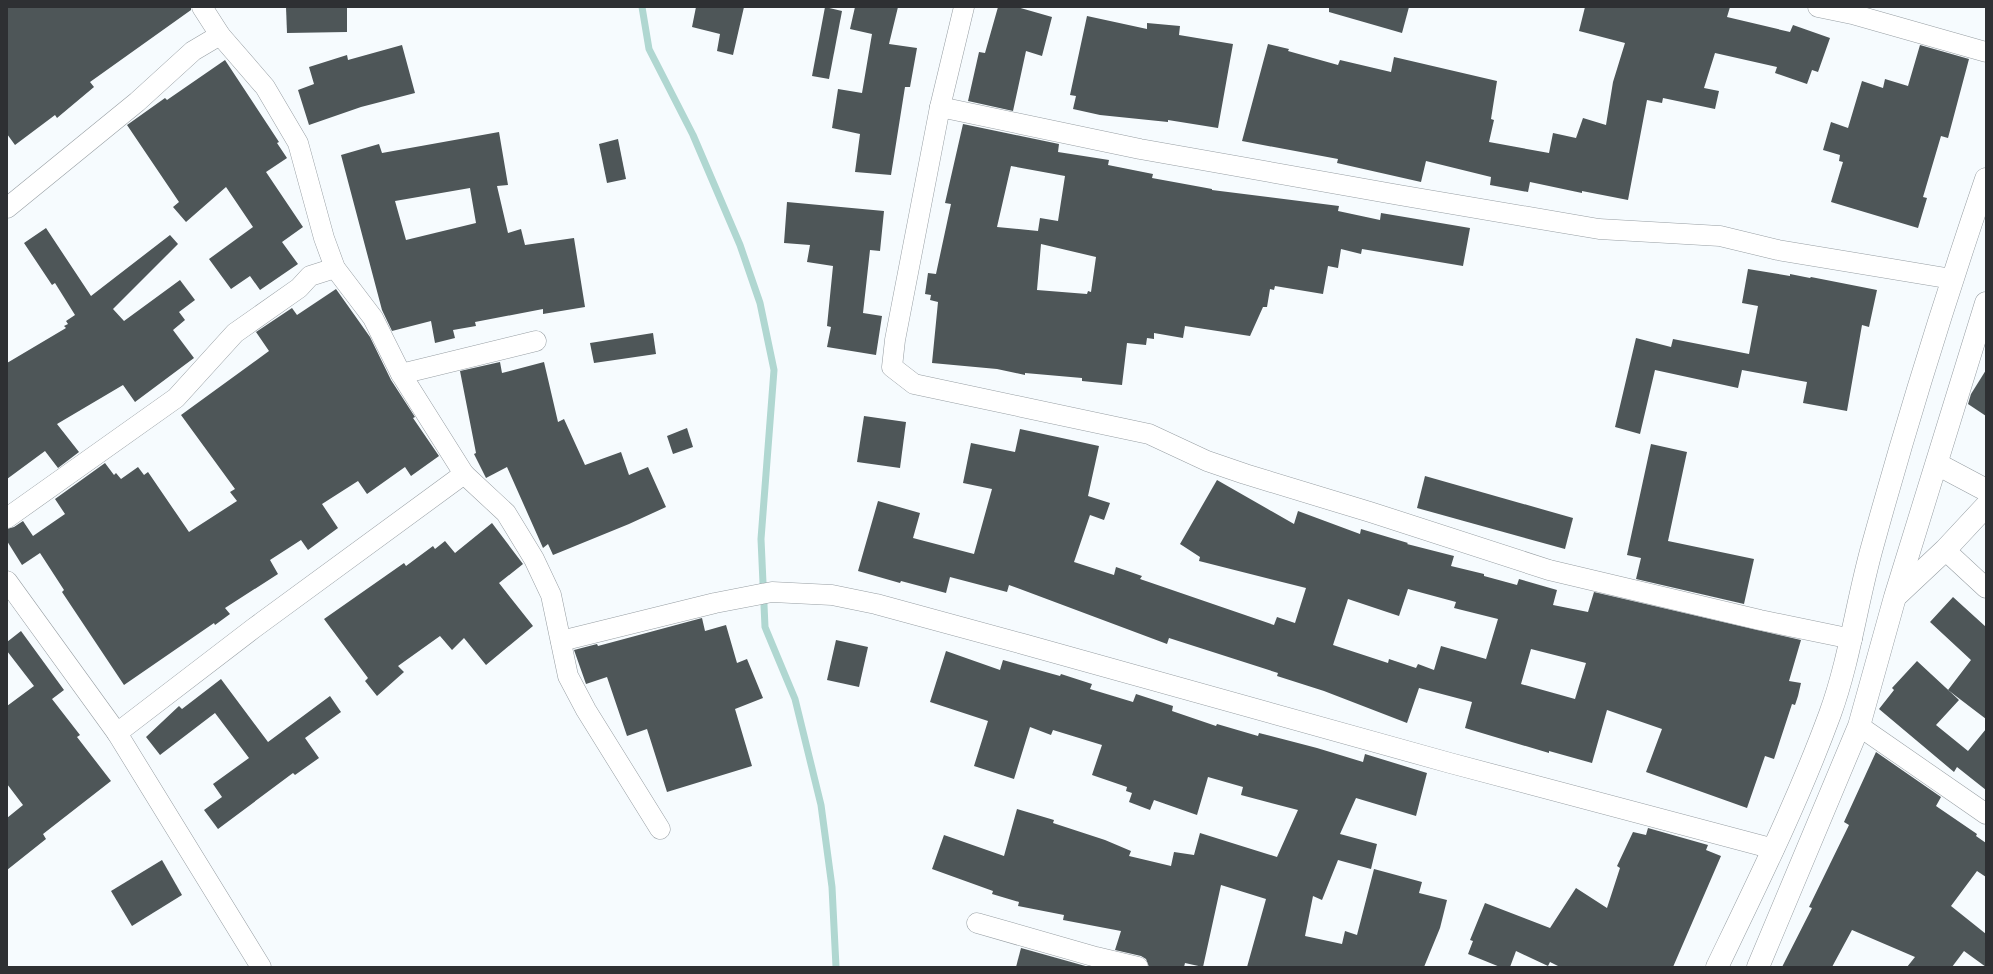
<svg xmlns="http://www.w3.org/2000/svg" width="1993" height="974" viewBox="0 0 1993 974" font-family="Poppins,sans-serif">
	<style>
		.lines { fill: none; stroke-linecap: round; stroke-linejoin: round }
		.stream { stroke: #b0d7d1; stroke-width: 7 }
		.building { fill: #4e5658; fill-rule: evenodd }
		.street-casing { stroke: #979ea3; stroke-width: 21 }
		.secondary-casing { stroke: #979ea3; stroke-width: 23 }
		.street { stroke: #fff; stroke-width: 20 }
		.secondary { stroke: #fff; stroke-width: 22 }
	</style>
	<rect width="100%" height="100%" fill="#f6fbfe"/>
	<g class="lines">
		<path class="stream" d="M642 7 649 49 693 135 740 245 760 303 774 370 761 539 765 627 795 699 821 805 832 887 836 967"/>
	</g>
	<g class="building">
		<path d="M7 7H191V10L90 82 94 87 57 118 55 115 15 145 7 134Z"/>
		<path d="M286 7H347V32L287 33Z"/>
		<path d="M696 7H744L733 55 717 51 720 34 692 27Z"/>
		<path d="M825 7 842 11 829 79 812 76Z"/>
		<path d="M855 7H898L889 44 917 48 910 87H905L891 175 855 172 860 134 832 128 838 89 862 93 872 34 850 29Z"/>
		<path d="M998 7H1017L1052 17 1042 56 1026 51 1013 111 968 101 979 52 985 53Z"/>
		<path d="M1329 7H1409L1402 33 1329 12Z"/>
		<path d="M1585 7H1730L1727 17 1790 32 1793 25 1830 38 1818 72 1812 70 1807 84 1775 73 1777 67 1715 53 1704 88 1719 91 1715 109 1663 98 1662 103 1647 100 1628 200 1582 191V193L1530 182 1528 192 1490 185 1491 177 1426 161 1421 182 1337 163 1338 159 1242 141 1268 44 1289 49 1288 51 1338 65 1340 60 1391 72 1394 57 1497 81 1491 119 1494 120 1489 142 1549 153 1553 133 1576 138 1583 118 1606 125 1613 82 1625 43 1579 31Z"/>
		<path d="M1087 16 1147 29V23L1180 26 1179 35 1233 44 1218 128 1168 120V122L1100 115 1073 109 1076 96 1070 95Z"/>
		<path d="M402 45 415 93 361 107 309 125 298 90 314 84 309 67 347 55 348 60Z"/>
		<path d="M1920 45 1969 59 1948 138 1941 136 1923 197 1927 198 1918 228 1831 202 1843 162 1839 161 1840 155 1823 150 1831 122 1848 128 1862 81 1883 88 1885 79 1908 86Z"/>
		<path d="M225 60 279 142 277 143 287 158 266 172 303 227 282 242 298 264 260 290 250 276 231 289 209 259 253 227 226 187 186 222 173 207 179 202 127 125 165 98 167 100Z"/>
		<path d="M963 124 1059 144 1058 152 1109 160 1108 165 1153 174 1152 178 1212 189V190L1339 206 1338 211 1380 220 1381 213 1470 228 1463 266 1362 249 1361 254 1341 249 1338 268 1328 266 1323 294 1275 286 1274 290 1270 289 1267 307H1263L1250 336 1185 326 1183 338 1154 333V339L1147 338 1146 345 1127 343 1122 385 1082 381V378L1025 373V375L997 369 932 363 938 302 930 300 931 295 925 294 928 273 936 274 951 204 945 203ZM1011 166 1065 176 1058 221 1040 218 1038 231 997 227ZM1041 244 1096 257 1091 292 1088 291 1087 294 1037 290Z"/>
		<path d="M499 132 508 185 497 186 508 233 521 229 525 245 574 238 585 307 543 314V309L475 322 476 326 453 330 455 338 435 343 431 321 392 331 382 310 341 155 379 144 382 153ZM470 188 476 223 406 240 395 201Z"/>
		<path d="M618 139 626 179 607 183 599 144Z"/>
		<path d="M787 202 884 211 880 251 870 250 863 313 882 316 876 355 827 347 831 327 827 326 833 266 807 262 810 245 784 243Z"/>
		<path d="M46 228 91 296 170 235 178 244 113 309 124 321 180 280 195 300 179 312 185 320 173 330 194 358 135 402 123 385 57 424 79 452 58 468 45 451 7 479V363L66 328 64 326 68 324 66 321 75 315 55 283 52 285 24 243Z"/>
		<path d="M1748 269 1790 276V274L1810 278 1811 277 1877 290 1869 327 1862 325 1847 411 1803 403 1807 382 1742 370 1738 388 1655 370 1640 434 1615 427 1636 338 1671 347 1673 339 1749 354 1758 306 1742 303Z"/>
		<path d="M336 289 370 337 391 380 415 417 413 418 439 456 411 476 405 467 367 494 358 481 322 504 338 528 308 550 301 540 270 560 278 574 225 608 230 614 215 625 214 623 124 685 62 592 64 590 40 553 22 565 7 541V529L14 527 23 521 33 536 65 514 55 499 105 463 114 475 116 473 121 479 138 467 144 475 148 472 189 532 237 501 230 492 235 489 181 415 269 351 256 332 292 308 297 315Z"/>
		<path d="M653 333 656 354 594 363 590 343Z"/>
		<path d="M500 362 502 373 544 362 558 422 564 419 585 465 621 452 629 475 648 467 666 507 629 524 553 555 548 544 543 548 507 467 486 478 474 454 476 453 460 371Z"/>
		<path d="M1986 370V416L1968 404 1971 394Z"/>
		<path d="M864 416 906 422 900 468 857 462Z"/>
		<path d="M687 428 693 447 673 454 667 436Z"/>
		<path d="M1020 429 1099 446 1088 496 1110 503 1104 520 1090 515 1074 562 1114 575 1116 567 1142 576 1140 579 1274 625 1277 617 1295 623 1306 588 1199 561 1200 557 1180 544 1217 480 1294 524 1298 511 1360 534 1361 529 1408 543 1407 544 1454 556 1451 566 1484 574V576L1517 585 1519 579 1557 590 1553 605 1588 612 1594 592 1801 640 1789 681 1801 683 1798 696 1795 705 1792 704 1774 759 1765 756 1747 808 1646 772 1662 729 1607 710 1592 763 1549 751V753L1465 728 1472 702 1419 688 1407 723 1324 691 1277 676 1278 673 1169 638 1167 644 1009 585 1007 592 950 577 946 593 901 581 900 583 858 571 878 501 920 513 913 538 974 554 992 489 963 483 971 443 1015 452ZM1408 589 1456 602 1454 608 1498 619 1486 659 1441 646 1434 670 1418 664 1416 668 1389 659 1388 663 1333 645 1348 599 1399 616ZM1531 649 1586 663 1575 699 1521 684Z"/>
		<path d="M1651 444 1687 452 1668 541 1754 559 1744 604 1636 579 1641 558 1627 555Z"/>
		<path d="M1425 476 1573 518 1565 549 1417 508Z"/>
		<path d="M492 523 523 564 499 583 533 626 486 665 464 638 452 650 440 636 398 666 404 672 377 696 365 681 368 678 324 619 404 563 406 566 433 546 435 549 445 541 455 553Z"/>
		<path d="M1953 597 1986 627V719L1948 690 1971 660 1930 622Z"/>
		<path d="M702 618 705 631 726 625 737 663 747 659 763 698 735 709 752 766 667 792 647 729 627 736 607 677 586 684 574 650 597 644 598 646Z"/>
		<path d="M21 631 64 690 52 699 80 735 77 737 111 781 43 834 46 839 7 870V818L23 805 7 784V706L34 686 7 651V642Z"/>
		<path d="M836 640 868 647 859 687 827 680Z"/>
		<path d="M946 651 1000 670 1003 660 1060 676 1061 674 1092 684 1090 689 1133 702 1136 694 1173 706 1172 711 1216 726 1217 724 1258 736 1259 733 1317 748 1363 762 1365 754 1427 773 1416 816 1356 798 1340 834 1377 844 1371 869 1338 860 1322 900 1313 896 1305 936 1342 944 1345 931 1357 935 1374 869 1422 882 1419 893 1447 900 1440 928 1424 967H1247L1266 899 1221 885 1203 967 1185 963 1184 967H1149L1146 959 1141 956 1115 950 1121 931 1063 920 1064 915 1018 906 1019 902 992 894 993 891 932 869 944 835 1004 856 1017 809 1054 820 1053 823 1105 840 1131 851 1129 856 1171 866 1174 852 1194 855 1200 833 1277 857 1298 810 1241 795 1243 787 1208 777 1197 815 1154 800 1150 810 1129 802 1132 793 1126 791 1127 787 1092 775 1102 745 1053 730 1051 735 1030 727 1014 779 974 766 988 721 930 702Z"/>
		<path d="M1917 661 1959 700 1936 725 1968 751 1986 729V790L1957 767 1954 772 1879 709 1894 690 1892 688Z"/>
		<path d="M221 679 268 742 330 696 341 712 305 738 319 758 295 775 293 773 218 829 204 810 222 797 213 784 249 758 215 713 160 755 146 737 179 706 182 709Z"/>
		<path d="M1876 752 1941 797 1936 806 1977 834 1976 836 1986 843V877L1977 871 1951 906 1986 934V967L1964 951 1952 967H1907L1915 957 1852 930 1832 967H1782L1812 908 1809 907 1849 825 1844 822Z"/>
		<path d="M1648 828 1708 845 1706 850 1721 856 1673 967H1560L1550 962 1548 966 1516 951 1510 967H1500L1468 954 1473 941 1470 940 1485 903 1550 928 1576 888 1607 908 1620 868 1617 866 1633 832 1646 835Z"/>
		<path d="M162 860 182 895 132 926 111 891Z"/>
		<path d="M1021 948 1089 967H1016Z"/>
	</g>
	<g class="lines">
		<g class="street-casing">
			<g id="street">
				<path d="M202 7 220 35 265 87 298 143 324 238 335 268 373 318 401 374 464 474 506 513 534 559 551 595 568 676 586 710 660 829"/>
				<path d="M964 7 940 107 895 340 892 367 914 384 1149 434 1207 461 1245 474 1370 512 1549 570 1760 620 1852 639"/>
				<path d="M1818 7 1852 14 1986 52"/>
				<path d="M940 107 1140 149 1399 195 1599 229 1720 236 1778 250 1952 279"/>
				<path d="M7 208 137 102 193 51 220 35"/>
				<path d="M401 374 536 341"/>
				<path d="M7 518 176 398 235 333 299 288 310 276 335 268"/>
				<path d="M1945 550 1986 588"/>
				<path d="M7 581 117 733 261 967"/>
				<path d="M561 641 715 603 772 592 832 595 876 604 1023 644 1450 763 1774 849"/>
				<path d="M1859 726 1986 814"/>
				<path d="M117 733 254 628 464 474"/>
				<path d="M977 923 1096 957 1138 967"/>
			</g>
		</g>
		<g class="secondary-casing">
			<g id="secondary">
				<path d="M1937 464 1986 490"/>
				<path d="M1896 596 1945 550 1986 506"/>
				<path d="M1717 967C1757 884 1798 801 1830 714 1850 659 1857 600 1873 544 1907 421 1945 299 1986 179"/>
				<path d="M1758 967 1859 726 1895 597 1986 303"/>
			</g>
		</g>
		<use href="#street" class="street"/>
		<use href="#secondary" class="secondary"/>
	</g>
	<rect width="1993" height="974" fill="none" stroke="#2e3033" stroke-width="16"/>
</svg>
